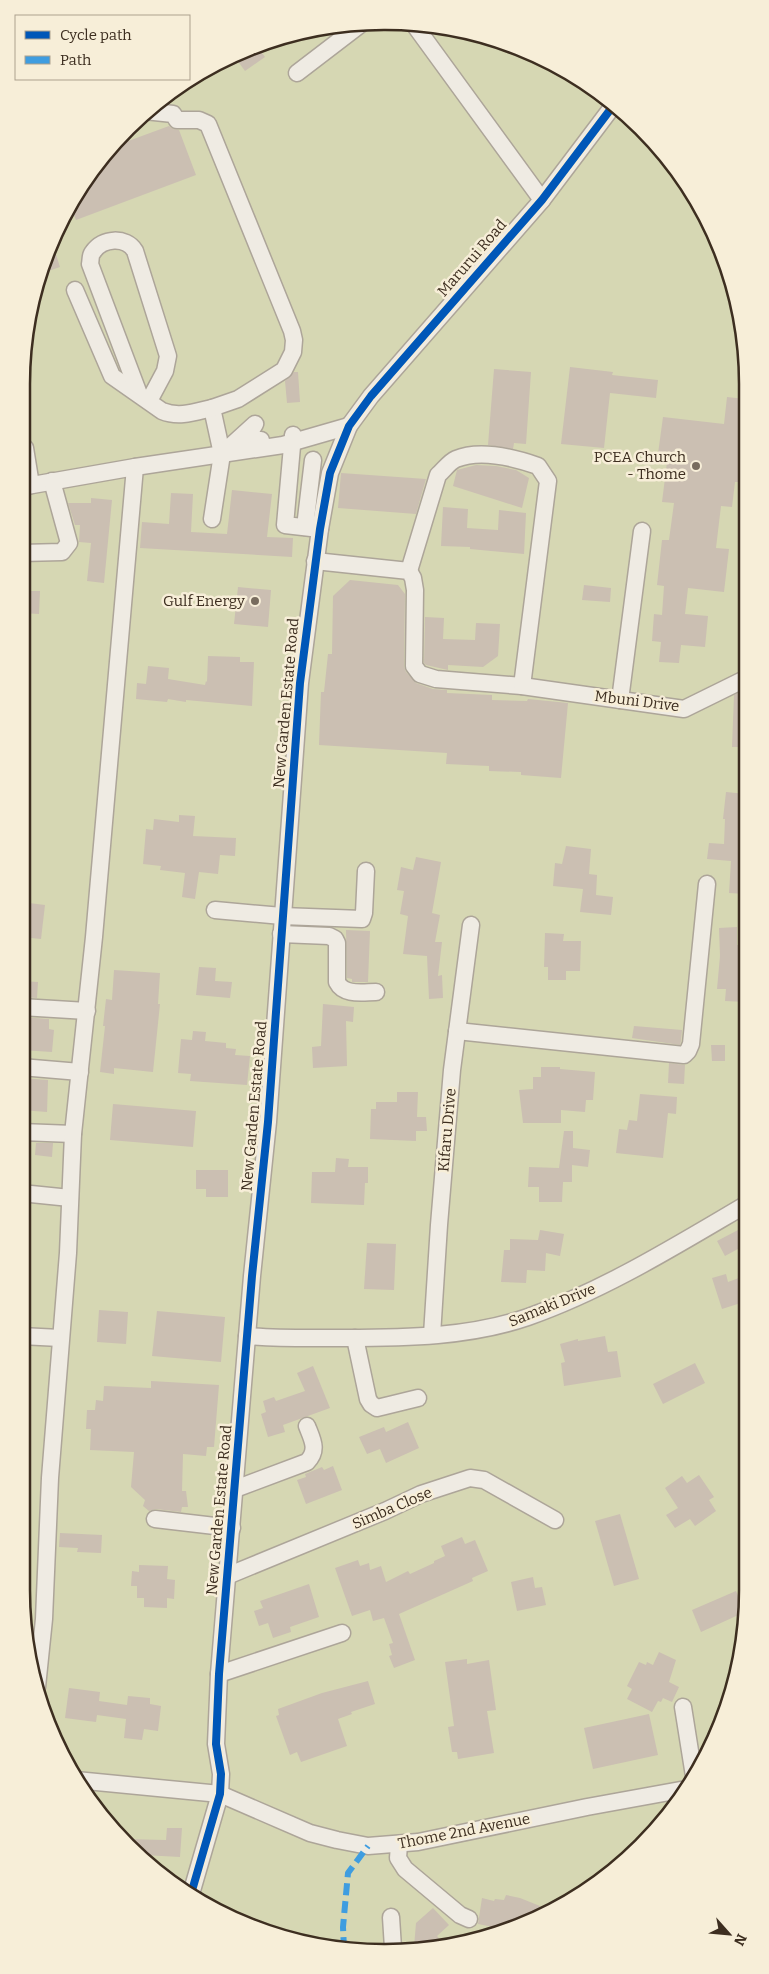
<svg xmlns="http://www.w3.org/2000/svg" width="769" height="1974" viewBox="0 0 769 1974" font-family="Bitter,serif">
	<style>
		.green { fill: #d6d7b3 }
		.building { fill: #cbbfb2 }
		.lines { fill: none; stroke-linecap: round; stroke-linejoin: round }
		.minor-casing { stroke: #ada599; stroke-width: 19 }
		.minor { stroke: #efebe3; stroke-width: 16 }
		.quiet { stroke: #3f9de0; stroke-width: 6; stroke-dasharray: 12 6; stroke-linecap: butt }
		.cycleway-casing { stroke: #f7eed8; stroke-width: 11 }
		.cycleway { stroke: #0057b8; stroke-width: 8 }
		.poi-dot { fill: #786c5e; stroke: #f7eed8; stroke-width: 2 }
		.labels { text-anchor: middle; dominant-baseline: central; stroke-width: 5; stroke-linejoin: round; paint-order: stroke }
		.street-label { font-size: 15px; fill: #3d2e20; stroke: #f7eed8 }
		.poi-label { font-size: 15px; fill: #3d2e20; stroke: #f7eed8; text-anchor: end }
		.rim { fill: none; stroke: #3d2e20; stroke-width: 2.5 }
	</style>
	<rect width="100%" height="100%" fill="#e7e0d1"/>
	<path class="green" d="M409 22 479 34 586 82 658 145 710 224 745 337 748 1589 735 1684 710 1750 673 1810 586 1892 524 1925 456 1946 337 1950 268 1934 203 1904 111 1829 70 1771 41 1707 21 1589V385L34 290 59 224 96 163 145 111 203 70 268 40 337 24Z"/>
	<g class="building">
		<path d="M257 46 265 57 245 71 234 56Z"/>
		<path d="M169 126 173 129 179 130 196 175 76 220 70 206 96 163 112 147Z"/>
		<path d="M52 242 60 267 40 274 48 253Z"/>
		<path d="M570 367 613 372 612 375 658 380 656 398 610 393 604 448 561 444Z"/>
		<path d="M494 369 531 372 526 444 514 443 513 449 488 445Z"/>
		<path d="M294 372H298L300 402 287 403 285 381Z"/>
		<path d="M727 397 745 399V482H735L732 507 721 506 716 548 729 549 724 592 688 588 685 614 708 616 705 647 681 645 679 663 659 662 661 642 652 641 654 614 662 615 664 586 657 585 662 540H669L674 503 662 502 667 462 657 461 663 417 724 424Z"/>
		<path d="M476 465 496 466 516 470 529 478 522 508 453 486 457 470Z"/>
		<path d="M341 473 426 479 416 514 338 508Z"/>
		<path d="M232 490 272 494 267 537 293 538 292 557 140 548 142 522 169 524 171 493 193 494 191 532 227 534Z"/>
		<path d="M91 498 112 500 104 583 87 581 91 543 79 542 80 525H75L68 503H91Z"/>
		<path d="M443 507 468 509 467 528 498 530 499 510 526 513 524 554 470 549V547L441 546Z"/>
		<path d="M350 580 398 585 405 594 404 666 406 672 416 683 433 689 447 690V693L492 695V700L527 701 528 699 568 703 561 778 521 775V772L489 771V766L446 764 447 753 319 745 321 692H324L328 654H332L333 596Z"/>
		<path d="M584 585 611 588 610 602 582 600Z"/>
		<path d="M238 587 271 590 268 627 234 624Z"/>
		<path d="M21 591H40L39 614 21 613Z"/>
		<path d="M425 617 444 618 443 639 475 640 476 623 500 624 498 656 483 667 448 665V670L426 665 424 663Z"/>
		<path d="M208 656 240 657V662H254L252 706 186 700V702L168 699 167 702 136 699 137 683 146 684 148 666 169 668 168 679 205 685 206 681 207 682Z"/>
		<path d="M740 692H746V747H732L734 695Z"/>
		<path d="M726 792 746 794V894L729 893 731 861 707 859 709 843 724 844 725 819H723Z"/>
		<path d="M179 815 195 816 193 836 236 838 235 856 220 855 218 874 199 872 195 899 182 897 185 873 160 870 161 866 143 864 146 829 153 830 154 819 179 822Z"/>
		<path d="M566 846 591 849 589 874 597 875 596 895 613 897 611 915 580 912 583 889 553 886 555 863 562 864Z"/>
		<path d="M416 857 441 862 432 913 440 915 435 942H442L438 976 442 975 443 998 429 999 427 956 403 954 408 916 400 914 404 891 397 890 401 867 413 870Z"/>
		<path d="M21 902 45 905 41 939 21 937Z"/>
		<path d="M737 927V945H740V959H746V1002L725 1001 726 989H717L720 956 719 928Z"/>
		<path d="M346 930 370 931 368 982H352V979L347 978Z"/>
		<path d="M545 933 564 934 563 941H581L580 971H566V980H548V967H544Z"/>
		<path d="M199 967 216 968 215 981 232 982 230 998 196 995Z"/>
		<path d="M114 970 160 973 158 1004H160L153 1072 114 1068V1074L100 1072 105 1026H103L106 999 112 1000Z"/>
		<path d="M21 981 38 982 37 998 21 997Z"/>
		<path d="M323 1004 354 1007 353 1022 346 1021 347 1066 313 1068 312 1047 321 1046Z"/>
		<path d="M21 1017 49 1019V1029L54 1030 52 1052 21 1050Z"/>
		<path d="M634 1026 682 1030 681 1041 680 1045 632 1038Z"/>
		<path d="M193 1031 206 1032 205 1041 226 1043V1048L236 1049 235 1055 250 1056 247 1085 190 1081 191 1074 178 1073 181 1039 192 1040Z"/>
		<path d="M711 1045H725V1061H712Z"/>
		<path d="M669 1063 685 1065 684 1084 668 1083Z"/>
		<path d="M541 1067H560V1069L595 1072 593 1100H586L585 1112 561 1110V1123H523L519 1090 533 1089V1077H541Z"/>
		<path d="M21 1078 48 1080 47 1112 21 1110Z"/>
		<path d="M397 1092H418L417 1117H426L427 1131H416V1141L370 1139 371 1109H376V1102H397Z"/>
		<path d="M640 1094 677 1097 676 1114 668 1113 663 1158 616 1153 619 1129 627 1130 629 1120 637 1121Z"/>
		<path d="M113 1104 196 1111 193 1147 110 1140Z"/>
		<path d="M564 1131H573V1148L590 1150 588 1167 572 1165V1182H563L562 1202H539V1187H528L529 1167 559 1168Z"/>
		<path d="M36 1143H53L52 1157 35 1155Z"/>
		<path d="M336 1158 349 1159 348 1167H368V1183H365L364 1205 311 1203 312 1172H335Z"/>
		<path d="M196 1170H228V1197H206V1189H196Z"/>
		<path d="M740 1229 747 1244 725 1256 717 1241Z"/>
		<path d="M540 1230 564 1234 560 1256 546 1253 545 1271 527 1270 526 1283 501 1282 504 1250H510V1239L538 1240Z"/>
		<path d="M367 1243 396 1244 394 1290 364 1289Z"/>
		<path d="M726 1274 728 1282 747 1275V1301L722 1309 712 1278Z"/>
		<path d="M99 1310 128 1312 126 1344 97 1342Z"/>
		<path d="M157 1311 225 1317 221 1362 152 1356Z"/>
		<path d="M605 1336 608 1352 617 1351 621 1377 564 1386 561 1363 565 1362 560 1344 578 1339V1341Z"/>
		<path d="M695 1363 705 1383 663 1404 653 1384Z"/>
		<path d="M313 1366 330 1408 283 1425 285 1432 268 1437 261 1414 266 1412 263 1401 274 1397 276 1401 305 1391 297 1373Z"/>
		<path d="M151 1381 219 1385 214 1447H207L206 1456 183 1454 182 1491H186L188 1507H182L181 1512 156 1509 149 1511 143 1506 145 1500 131 1487 134 1452 90 1450 91 1429H86L87 1410H95L96 1400 103 1401 104 1386 151 1388Z"/>
		<path d="M408 1422 419 1448 386 1463 380 1449 367 1454 359 1437 384 1427 386 1432Z"/>
		<path d="M333 1466 342 1490 306 1504 297 1480 306 1477 305 1474 322 1467 324 1470Z"/>
		<path d="M699 1475 714 1497 709 1500 716 1511 695 1526 690 1519 675 1528 666 1515 678 1508 665 1488 682 1476 687 1483Z"/>
		<path d="M620 1514 639 1579 614 1586 595 1521Z"/>
		<path d="M60 1533 102 1535 101 1553 77 1552 78 1548 59 1547Z"/>
		<path d="M462 1537 465 1544 475 1540 488 1571 472 1578 473 1581 399 1614 415 1660 394 1668 389 1656 392 1655 389 1644 393 1643 384 1618 373 1621 370 1610 352 1616 335 1568 358 1560 360 1566 369 1563 370 1570 381 1566 386 1582 408 1571 410 1574 434 1563V1561L445 1556 441 1546Z"/>
		<path d="M139 1565 168 1566 167 1579 175 1580 174 1599 167 1598V1608L144 1607V1598H137V1586H131L132 1571 139 1572Z"/>
		<path d="M533 1577 535 1588 542 1587 546 1605 517 1611 511 1582Z"/>
		<path d="M309 1584 319 1617 290 1627 291 1632 273 1638 268 1623 259 1626 254 1611 263 1608 260 1601Z"/>
		<path d="M736 1591 745 1612 701 1632 692 1610Z"/>
		<path d="M659 1652 676 1660 669 1682 679 1687 672 1702 663 1698 661 1702 658 1701 652 1712 627 1699 632 1689 627 1686 639 1662 646 1665 647 1662 653 1665Z"/>
		<path d="M467 1659V1664L489 1660 496 1710 487 1711 494 1753 458 1759 457 1752H452L448 1727 454 1726 445 1662Z"/>
		<path d="M368 1681 375 1704 351 1712 352 1714 338 1719 347 1746 301 1762 297 1752 290 1755 276 1716 279 1715 278 1709 322 1693Z"/>
		<path d="M69 1688 100 1692 99 1701 127 1705 128 1696 150 1698V1704L161 1706 158 1731 144 1729 142 1740 124 1738 126 1719 97 1715 96 1722 65 1718Z"/>
		<path d="M649 1714 658 1755 593 1769 584 1728Z"/>
		<path d="M167 1828H182L180 1857 143 1855 124 1839 166 1840Z"/>
		<path d="M506 1895 520 1898 540 1906 535 1919 524 1925 508 1930 478 1924 482 1898 494 1901 495 1899 504 1900Z"/>
		<path d="M433 1908 449 1925 437 1936 445 1946 414 1947 416 1923Z"/>
	</g>
	<g class="lines">
		<g class="minor-casing">
			<g id="minor">
				<path d="M413 23 542 200"/>
				<path d="M297 73 361 24"/>
				<path d="M145 111 173 114 177 120H199L208 124 292 331 294 340 293 352 284 370 238 399 212 408 222 454 212 519"/>
				<path d="M75 290 112 376 162 411C179 418 195 412 212 408"/>
				<path d="M139 394 90 264C91 259 90 255 93 252 102 238 126 236 135 251L168 356 165 371 149 401"/>
				<path d="M293 435 285 525 320 529"/>
				<path d="M21 444 25 448 31 485"/>
				<path d="M222 454 255 424 244 442 261 440"/>
				<path d="M21 487 135 467 283 445 349 426"/>
				<path d="M305 527 313 460"/>
				<path d="M21 553 62 552 69 543 52 481"/>
				<path d="M315 561 409 571 413 578 415 590 414 666 420 674 436 679 522 686 684 709 745 679"/>
				<path d="M409 571 438 475C444 470 449 462 456 459 480 449 515 458 538 466L548 481 522 686"/>
				<path d="M620 700 642 531"/>
				<path d="M215 910 282 916 362 919 364 913 366 871"/>
				<path d="M281 934 329 936 335 939 337 943V982C344 996 363 992 376 992"/>
				<path d="M21 1007 87 1011"/>
				<path d="M457 1031 684 1055 688 1051 691 1044 707 884"/>
				<path d="M21 1067 80 1072"/>
				<path d="M21 1132 73 1134"/>
				<path d="M21 1193 70 1198"/>
				<path d="M432 1335 439 1225 452 1070 471 925"/>
				<path d="M21 1336 60 1338"/>
				<path d="M247 1336C280 1339 312 1338 345 1338 406 1338 470 1337 528 1317 605 1290 677 1245 747 1204"/>
				<path d="M355 1338 368 1399 371 1404 377 1408 418 1398"/>
				<path d="M235 1489 307 1462C319 1450 312 1439 307 1426"/>
				<path d="M155 1519 232 1528"/>
				<path d="M227 1576 385 1511 421 1494 470 1478 484 1480 555 1520"/>
				<path d="M219 1674 342 1633"/>
				<path d="M37 1687 44 1619 50 1478 68 1253 73 1134 94 937 135 467"/>
				<path d="M683 1707 694 1776"/>
				<path d="M76 1780 220 1794 310 1833 337 1840 368 1846 418 1842 587 1807 686 1789"/>
				<path d="M399 1845 398 1858 405 1869 460 1915 469 1919"/>
				<path d="M191 1894 220 1794 221 1774 216 1744 219 1674 252 1276 268 1122 300 683 320 529 330 473 349 426 371 396 542 200 613 106"/>
				<path d="M391 1917 393 1948"/>
			</g>
		</g>
		<use href="#minor" class="minor"/>
		<path class="quiet" d="M344 1949 343 1927 348 1873 368 1846"/>
		<g class="cycleway-casing">
			<path id="cycleway" d="M191 1894 220 1794 221 1774 216 1744 219 1674 252 1276 268 1122 300 683 320 529 330 473 349 426 371 396 542 200 613 106"/>
		</g>
		<use href="#cycleway" class="cycleway"/>
	</g>
	<g class="poi-dot">
		<circle cx="696" cy="466" r="5"/>
		<circle cx="255" cy="601" r="5"/>
	</g>
	<g class="labels">
		<g class="street-label">
			<text transform="translate(472 258) rotate(-49)">Marurui Road</text>
			<text transform="translate(637 701) rotate(7)">Mbuni Drive</text>
			<text transform="translate(286 703) rotate(-85)">New Garden Estate Road</text>
			<text transform="translate(254 1106) rotate(-85)">New Garden Estate Road</text>
			<text transform="translate(447 1130) rotate(-85)">Kifaru Drive</text>
			<text transform="translate(552 1305) rotate(-22)">Samaki Drive</text>
			<text transform="translate(392 1508) rotate(-23)">Simba Close</text>
			<text transform="translate(219 1510) rotate(-85)">New Garden Estate Road</text>
			<text transform="translate(464 1831) rotate(-11)">Thome 2nd Avenue</text>
		</g>
		<g class="poi-label">
			<text x="686" y="457">PCEA Church<tspan x="686" dy="17">- Thome</tspan></text>
			<text x="245" y="601">Gulf Energy</text>
		</g>
	</g>
	<path d="M0 0H769V1974H0ZM384 30H385A354 354 0 0 1 739 384V1590A354 354 0 0 1 385 1944H384A354 354 0 0 1 30 1590V384A354 354 0 0 1 384 30Z" fill="#f7eed8" fill-rule="evenodd"/>
	<path class="rim" d="M384 30H385A354 354 0 0 1 739 384V1590A354 354 0 0 1 385 1944H384A354 354 0 0 1 30 1590V384A354 354 0 0 1 384 30Z"/>
	<rect x="15" y="15" width="175" height="65" fill="#f7eed8" stroke="#ada18e"/>
	<rect x="25" y="31" width="25" height="8" fill="#0057b8" stroke="#ada18e"/>
	<text x="60" y="40" font-size="15" fill="#3d2e20">Cycle path</text>
	<rect x="25" y="56" width="25" height="8" fill="#3f9de0" stroke="#ada18e"/>
	<text x="60" y="65" font-size="15" fill="#3d2e20">Path</text>
	<g transform="translate(729 1934) rotate(117)" stroke="#f7eed8" stroke-width="4" paint-order="stroke">
	<path d="M0-4L9 19L0 12L-9 19Z" fill="#3d2e20"/>
	<text y="-8" font-size="14" font-weight="bold" text-anchor="middle" fill="#3d2e20">N</text>
	</g>
</svg>
